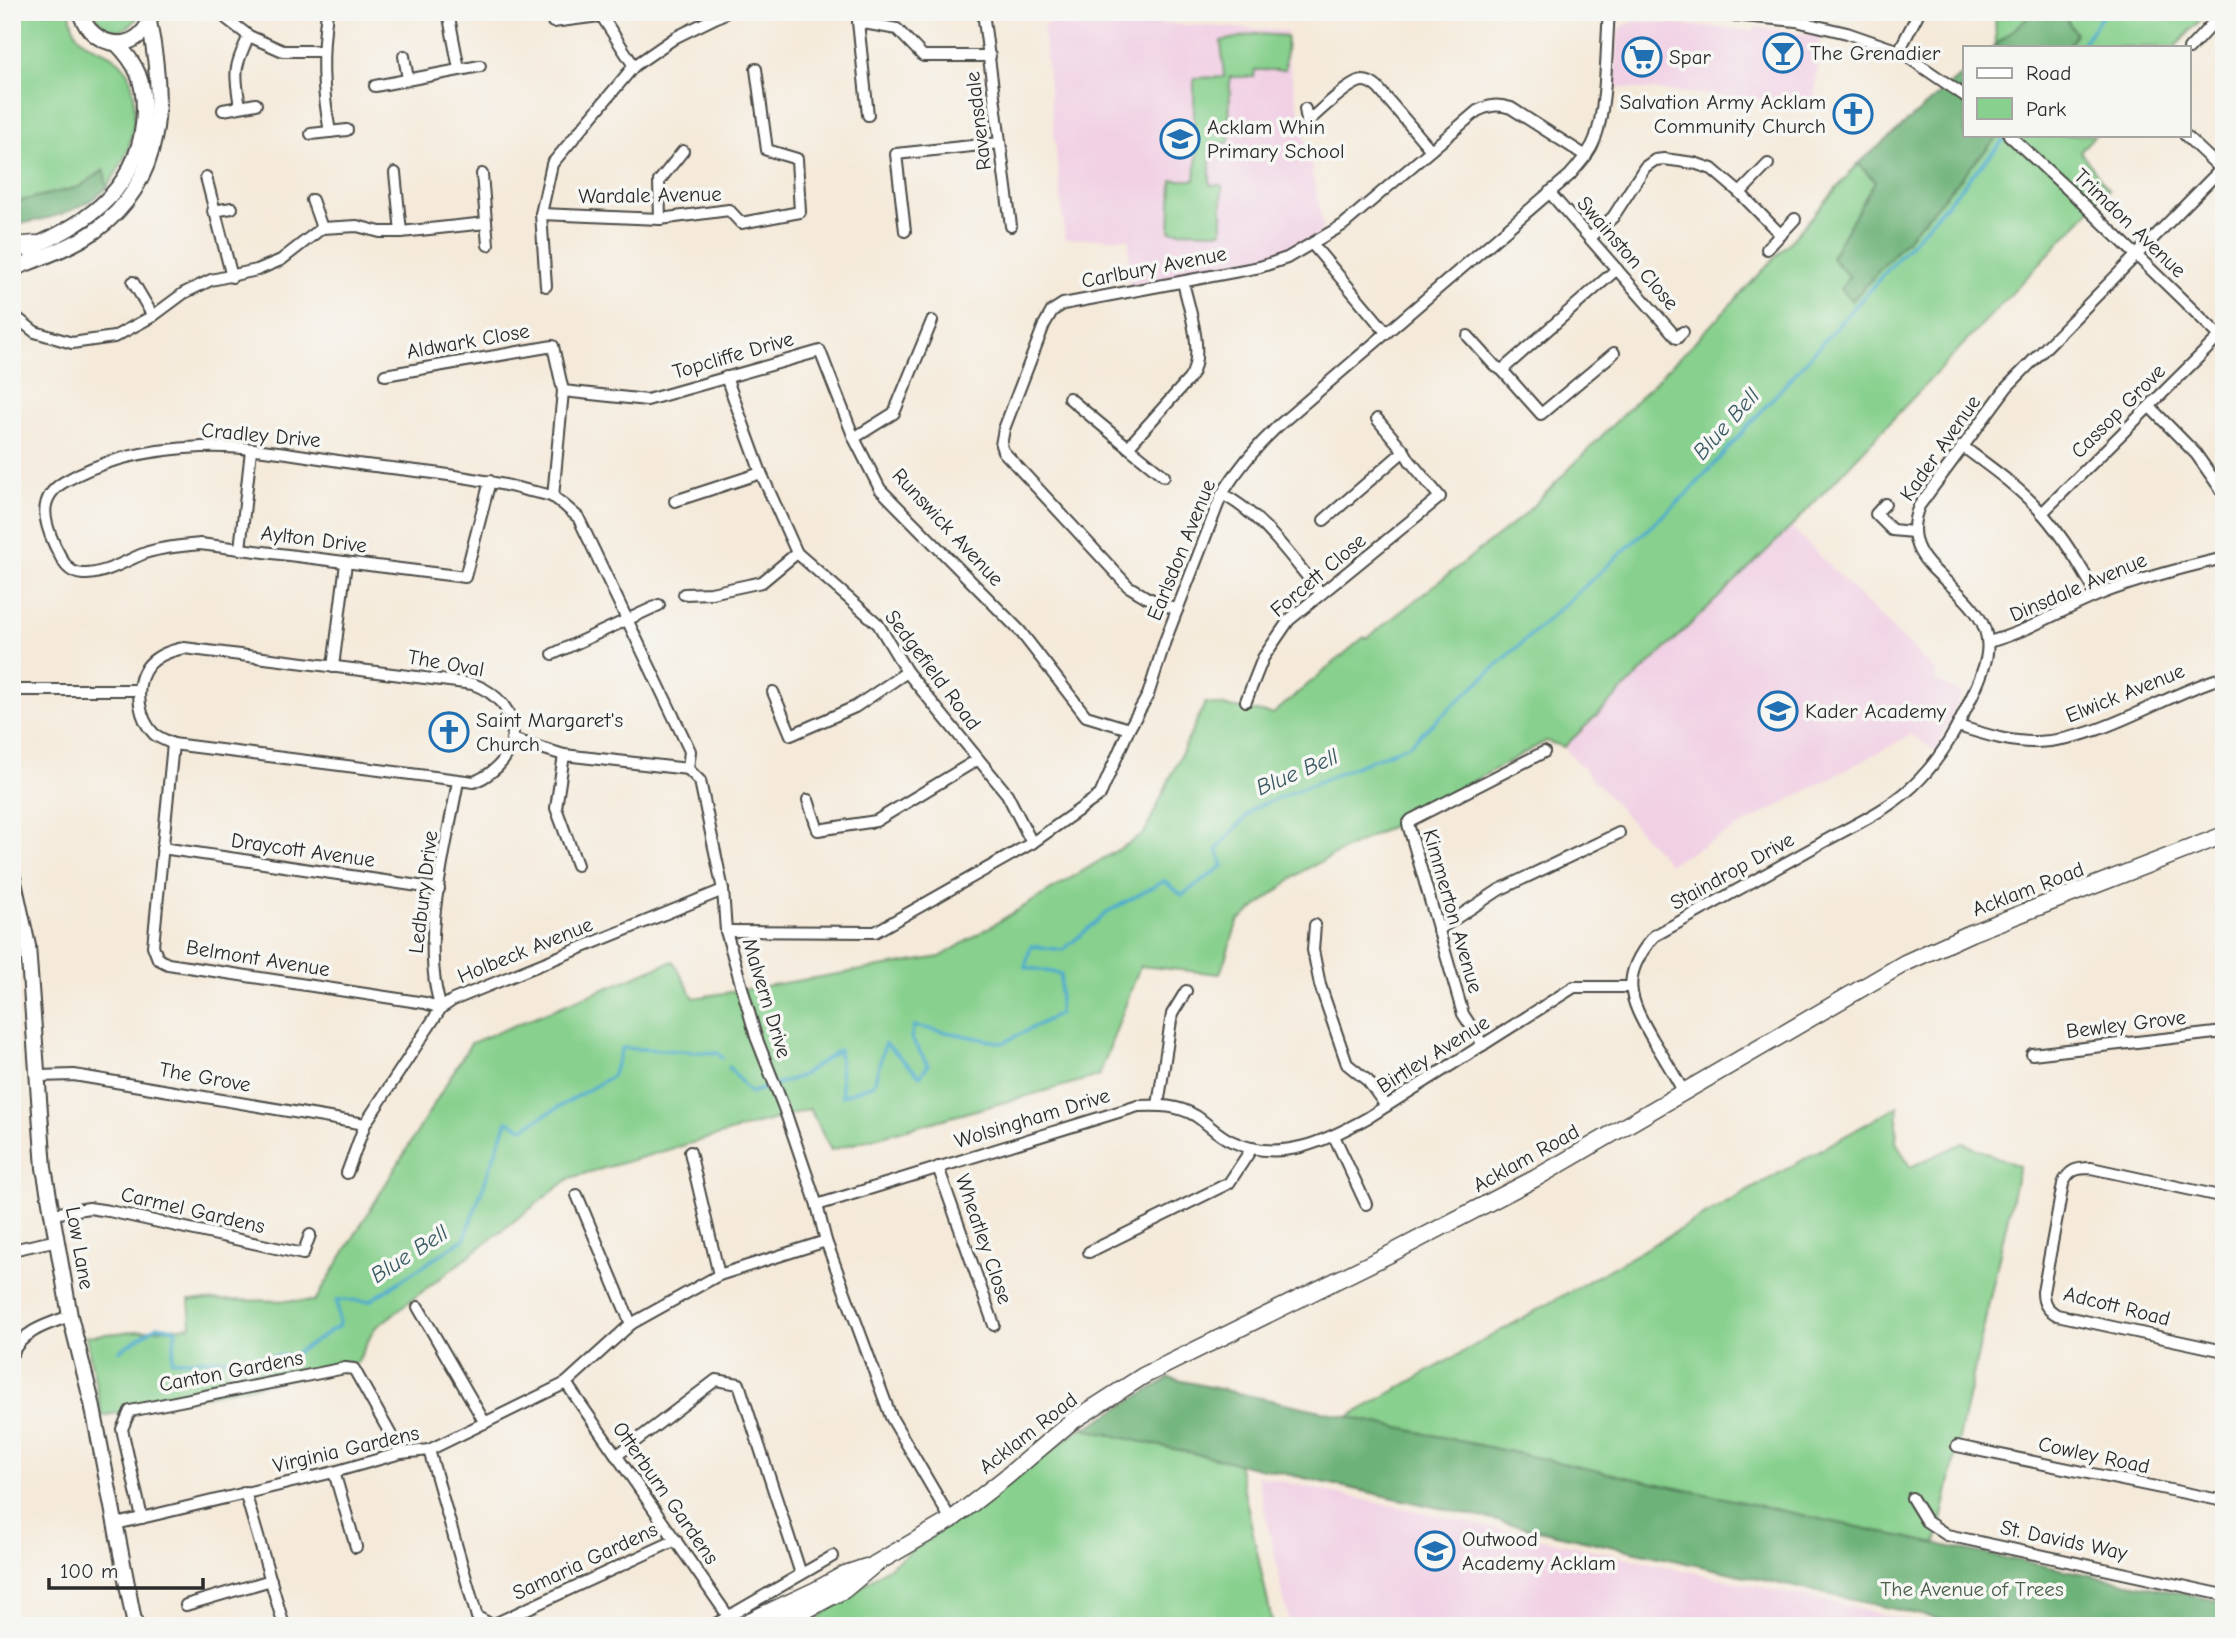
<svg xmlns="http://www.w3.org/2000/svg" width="2236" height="1638" viewBox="0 0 2236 1638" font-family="'Comic Neue',sans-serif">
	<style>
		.built { fill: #f1d0e4 }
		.green { fill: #87d08d; stroke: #597e5c; stroke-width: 2 }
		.forest { fill: #6db278; stroke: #4c6e52; stroke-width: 2 }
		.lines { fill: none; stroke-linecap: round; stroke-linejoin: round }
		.stream { stroke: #4daccc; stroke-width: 3.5 }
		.minor-casing { stroke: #494845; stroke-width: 14 }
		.secondary-casing { stroke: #494845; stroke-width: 18 }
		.primary-casing { stroke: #494845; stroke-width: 19 }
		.trunk-casing { stroke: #494845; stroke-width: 21 }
		.minor { stroke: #fff; stroke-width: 10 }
		.secondary { stroke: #fff; stroke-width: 14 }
		.primary { stroke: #fff; stroke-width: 16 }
		.trunk { stroke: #fff; stroke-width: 18 }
		.labels { text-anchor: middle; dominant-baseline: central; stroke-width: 7; stroke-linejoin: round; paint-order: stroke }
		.poi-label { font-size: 21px; fill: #2b2b2b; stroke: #f6f6f2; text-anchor: start }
		.street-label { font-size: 21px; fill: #2b2b2b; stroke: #f6f6f2 }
		.park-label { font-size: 21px; fill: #475d48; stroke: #f6f6f2 }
		.water-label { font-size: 23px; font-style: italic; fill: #375863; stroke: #f6f6f2 }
	</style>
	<rect width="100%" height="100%" fill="#f6f6f2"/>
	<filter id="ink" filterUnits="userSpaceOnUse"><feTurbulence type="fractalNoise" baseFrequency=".0143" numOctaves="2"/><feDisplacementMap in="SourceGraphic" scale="14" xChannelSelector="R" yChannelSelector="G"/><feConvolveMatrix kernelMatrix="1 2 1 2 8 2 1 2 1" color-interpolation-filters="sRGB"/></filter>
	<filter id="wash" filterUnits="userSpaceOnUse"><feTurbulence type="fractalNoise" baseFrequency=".00686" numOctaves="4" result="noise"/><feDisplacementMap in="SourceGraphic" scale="28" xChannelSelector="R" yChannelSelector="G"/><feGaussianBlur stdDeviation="1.57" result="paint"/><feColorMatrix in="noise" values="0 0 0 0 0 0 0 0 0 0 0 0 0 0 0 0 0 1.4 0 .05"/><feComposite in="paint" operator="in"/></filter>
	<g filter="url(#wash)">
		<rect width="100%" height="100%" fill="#f5eada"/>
		<g class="built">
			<path d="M1056 17 1287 31 1286 49 1324 230 1286 254 1129 287V238L1065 239 1043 27Z"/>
			<path d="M1638 21 1755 31V27L1820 36 1814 103 1613 87 1619 30 1624 25Z"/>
			<path d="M1791 527 1937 673 1935 681 1962 693 1936 751 1911 735 1669 864 1564 747Z"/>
			<path d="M1257 1476 1936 1626H1290Z"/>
		</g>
		<g class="green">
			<path d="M12 12H70C74 49 95 43 116 59 141 77 136 124 128 150 123 163 114 176 107 188L103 171 79 187 12 203Z"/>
			<path d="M94 12H140C130 36 103 36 94 12Z"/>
			<path d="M1995 12H2035L1996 45Z"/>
			<path d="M2062 12H2208L2175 47H2068L2076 34Z"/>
			<path d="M1255 34 1287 36 1285 70H1255L1254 77H1230L1229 143 1210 144V185H1222V232L1170 231 1172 180H1195L1198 138 1194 137V78L1224 77 1221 41Z"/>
			<path d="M1999 135H2095L2080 151 2109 190 1791 527 1564 747 1546 741 1396 824 1304 870 1238 921 1220 974 1140 966 1099 1076 831 1150 810 1109 570 1178 374 1329 357 1363 339 1364 298 1377 102 1416 86 1336 191 1326 189 1300 315 1301 471 1043 673 961 694 998 940 957 1144 834 1205 703 1273 714 1364 637 1366 639 1524 515 1710 326 1790 242 1858 164 1875 181 1831 257 1850 277 1852 301Z"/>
			<path d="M1898 1106 1896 1142 1910 1167 1963 1143 2019 1166 1936 1544 1348 1417Z"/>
			<path d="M1085 1426V1429L1238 1463 1273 1626H807Z"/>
		</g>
		<g class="forest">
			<path d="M2035 12H2062L2076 34 2068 47H1993Z"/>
			<path d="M1965 72V135H1999L1852 301 1841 289 1849 277 1831 257 1875 181 1858 164Z"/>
			<path d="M104 170 107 188C81 212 46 220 12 225V203L79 187Z"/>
			<path d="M1169 1378 1936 1544 2224 1602V1626H1970L1084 1429Z"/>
		</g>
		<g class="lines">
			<g class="stream">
				<path d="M2080 47 2105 12"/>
				<path d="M729 1067 750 1093 801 1076 839 1050 842 1096 874 1084 885 1043 920 1076 928 1065 911 1038 914 1026 1003 1043 1059 1014 1061 974 1025 967 1031 946 1063 950 1109 911 1164 881 1182 895 1223 866 1217 849 1254 808 1409 745 1690 491 2008 135"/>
				<path d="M119 1351 157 1326 176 1329 172 1361 293 1355 339 1326 337 1300 370 1301 464 1239 507 1121 523 1128 612 1076 622 1048 718 1053 722 1058"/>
			</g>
		</g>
	</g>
	<g filter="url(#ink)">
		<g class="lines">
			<g class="minor-casing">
				<g id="minor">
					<path d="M327 12C321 56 322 89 330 132"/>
					<path d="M448 12 459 69"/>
					<path d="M599 12 634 66"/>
					<path d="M983 12 1011 226"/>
					<path d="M1701 12 1796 21 1847 33 1899 51 1965 96"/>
					<path d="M227 19 249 36 283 51H322"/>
					<path d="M553 22 599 16"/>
					<path d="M2189 49 2223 12"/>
					<path d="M1899 51 1919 12"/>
					<path d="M404 56 408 79"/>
					<path d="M375 86 480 66"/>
					<path d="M240 106C234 72 234 67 249 36"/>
					<path d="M1305 109 1309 131"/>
					<path d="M223 110 256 104"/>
					<path d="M868 115 858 22 897 29 923 56H990"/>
					<path d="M1307 122C1318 113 1350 81 1363 81 1369 81 1373 84 1378 88L1431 150"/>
					<path d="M311 134 347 130"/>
					<path d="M2009 135 2074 195 2224 340"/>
					<path d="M2185 135 2221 169"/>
					<path d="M395 173 401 232"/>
					<path d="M482 174 488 245"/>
					<path d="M206 177 232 277"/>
					<path d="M1549 192 1677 338 1683 332"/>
					<path d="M1740 193 1768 164"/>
					<path d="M312 200 322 228"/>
					<path d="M213 211 232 208"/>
					<path d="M541 214 660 219 729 210 741 223 800 212 797 159 767 150 756 69"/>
					<path d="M660 219 659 181 683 151"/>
					<path d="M905 231 896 154 1000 143"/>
					<path d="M1590 238 1613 217 1645 167 1655 160 1664 159 1694 163 1712 169 1740 193 1781 235"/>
					<path d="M1313 245 1386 332"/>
					<path d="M1767 249 1795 219"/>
					<path d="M133 282 153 316"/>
					<path d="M546 286 541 214 552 164 634 66 676 37 727 12"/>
					<path d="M12 314 35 332 72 343 114 337 153 316 184 293 211 280 257 270 281 260 322 228 357 226 380 232H401L486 223"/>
					<path d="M932 321 894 413 854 438 880 489 1020 631 1086 716 1129 729"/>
					<path d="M1468 336 1495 366 1502 370"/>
					<path d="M1614 353 1541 414 1502 370 1617 269"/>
					<path d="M385 375 553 346 563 391 553 497"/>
					<path d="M726 377 761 473 797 553 878 624 907 672 1007 794 1032 843"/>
					<path d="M563 391 647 400 820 351 854 438"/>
					<path d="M1069 398 1128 447 1189 379C1206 355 1189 309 1183 282"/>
					<path d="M2150 407 2196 454 2224 494"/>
					<path d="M1377 419 1404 451"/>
					<path d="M1962 446C1990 467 2019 487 2042 513 2064 538 2081 567 2097 595"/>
					<path d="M1128 447 1164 476"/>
					<path d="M490 481 465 577 200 544C182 546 165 547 148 552 128 559 105 575 83 574 66 573 62 559 55 546 44 522 37 498 64 482 104 458 156 449 202 447 255 445 313 458 365 465 418 471 471 476 522 489 532 492 544 493 553 497 562 502 570 511 578 517L690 751 688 769"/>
					<path d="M1222 494C1263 515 1291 558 1321 593"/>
					<path d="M675 501 761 473"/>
					<path d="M1885 504 1876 514 1892 530 1913 532"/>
					<path d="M2042 513 2220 336"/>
					<path d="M240 549 251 450"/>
					<path d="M684 594 711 593 762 582 797 553"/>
					<path d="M1177 610 1146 597 1128 586 1003 451 1001 445 1004 429 1044 325 1052 311 1063 304 1260 267 1287 258 1343 225 1477 111C1489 105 1498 104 1511 108L1586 156"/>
					<path d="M1988 642C2027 632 2061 610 2098 595 2139 579 2181 568 2224 558"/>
					<path d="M184 648 473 684C526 704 526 760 474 782L173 744C167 741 159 738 154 734 145 725 142 716 140 705 135 671 152 654 184 648Z"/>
					<path d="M553 654 659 605"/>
					<path d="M333 667 346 563"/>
					<path d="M12 690H138"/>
					<path d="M773 692 791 735 855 707 907 672"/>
					<path d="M1246 701 1263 658 1289 620 1440 497 1410 461 1404 451 1324 520"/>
					<path d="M1958 726C1984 734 2010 743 2037 742 2103 740 2162 695 2224 677"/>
					<path d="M512 739 564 755 688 769"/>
					<path d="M173 744 153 946 158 959 168 964 425 1003 441 1008"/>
					<path d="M564 755 556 808 577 865"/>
					<path d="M688 769 700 781 723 890 726 931 756 1037 784 1108 817 1205 826 1241 891 1417 951 1520"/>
					<path d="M808 800 818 830 876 821 977 760"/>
					<path d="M162 848 439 889"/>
					<path d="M1315 925 1313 950 1320 985 1347 1064 1368 1081 1386 1106"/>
					<path d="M1438 930 1499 890 1619 833"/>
					<path d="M726 931 875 932 1032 843 1100 795 1129 729 1148 695 1165 641 1222 494C1238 468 1256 447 1278 426L1570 175C1579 164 1590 153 1595 139 1607 107 1606 47 1609 12"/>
					<path d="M441 1008C419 942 446 849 458 781"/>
					<path d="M1483 1045 1463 1014 1408 824 1411 820 1544 752"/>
					<path d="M2032 1054 2224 1032"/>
					<path d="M38 1076 74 1075 365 1124"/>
					<path d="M1684 1092C1674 1075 1664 1057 1653 1040 1628 997 1620 977 1654 936 1709 906 1763 876 1818 845 1853 825 1892 809 1920 779 1944 754 1959 725 1973 694 1986 666 1996 641 1977 614 1952 576 1897 560 1919 506L2007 387 2224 166"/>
					<path d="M1158 1105 1172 1014 1186 991"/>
					<path d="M1334 1136 1366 1204"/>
					<path d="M690 1152 719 1275"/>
					<path d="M938 1167 994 1325"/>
					<path d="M347 1173 365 1124 441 1008 453 1000 723 890"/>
					<path d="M577 1195 631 1324"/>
					<path d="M2224 1197 2091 1168C2076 1168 2069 1170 2063 1184L2043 1292C2043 1304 2047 1309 2057 1315L2224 1351"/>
					<path d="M817 1205 1138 1106C1159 1105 1178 1105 1196 1116 1208 1124 1218 1135 1231 1141 1280 1164 1326 1141 1369 1117L1574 987H1631"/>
					<path d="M53 1214 89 1208 109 1211 303 1254 310 1235"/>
					<path d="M12 1250 58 1240"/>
					<path d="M1089 1252 1229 1183 1252 1148"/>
					<path d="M418 1307 485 1423"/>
					<path d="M12 1354C22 1331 48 1324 70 1316"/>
					<path d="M566 1383 735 1626"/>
					<path d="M1957 1446 2224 1501"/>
					<path d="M429 1450 477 1617 492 1625 676 1540"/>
					<path d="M616 1456 716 1380 739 1384 801 1574"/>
					<path d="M334 1472 356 1547"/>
					<path d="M245 1492 284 1626"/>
					<path d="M1912 1498 1926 1521 1947 1535 2224 1595"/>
					<path d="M142 1518 122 1429 130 1411 345 1368 354 1369 401 1453"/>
					<path d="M116 1524 334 1472 401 1453 429 1450 566 1383 631 1324 719 1275 826 1241"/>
					<path d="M186 1605 271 1580"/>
					<path d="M712 1626 833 1556"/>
				</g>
			</g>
			<g class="secondary-casing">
				<g id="secondary">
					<path d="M80 12C91 49 138 56 151 17"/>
					<path d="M27 249C90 223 143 185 144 110 144 81 137 64 116 43"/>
					<path d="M12 269C40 258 70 248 95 231 166 180 165 99 149 22"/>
					<path d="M12 873 28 946 44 1168 70 1316 92 1403 135 1626"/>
				</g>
			</g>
			<g class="primary-casing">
				<g id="primary">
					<path d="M739 1626 816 1590 845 1574 866 1567"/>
					<path d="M776 1626 844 1590 875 1564 951 1520 1005 1478 1071 1422 1143 1376 1392 1253 1536 1178 1905 963 1971 933 2224 835"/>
				</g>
			</g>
			<g class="trunk-casing">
				<path id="trunk" d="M12 247 36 245"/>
			</g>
			<use href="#minor" class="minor"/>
			<use href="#secondary" class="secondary"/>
			<use href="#primary" class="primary"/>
			<use href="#trunk" class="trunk"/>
		</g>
	</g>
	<defs>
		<g id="bar-ring" transform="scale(2.0125)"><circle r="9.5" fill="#f6f6f2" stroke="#1f6fb2" stroke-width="1.5"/><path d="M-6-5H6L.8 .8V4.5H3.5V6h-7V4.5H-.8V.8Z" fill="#1f6fb2"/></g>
		<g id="supermarket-ring" transform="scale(2.0125)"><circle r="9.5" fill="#f6f6f2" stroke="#1f6fb2" stroke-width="1.5"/><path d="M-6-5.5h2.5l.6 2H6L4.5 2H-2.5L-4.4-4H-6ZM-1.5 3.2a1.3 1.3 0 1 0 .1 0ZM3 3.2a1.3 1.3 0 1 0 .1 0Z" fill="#1f6fb2"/></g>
		<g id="church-ring" transform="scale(2.0125)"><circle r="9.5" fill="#f6f6f2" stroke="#1f6fb2" stroke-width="1.5"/><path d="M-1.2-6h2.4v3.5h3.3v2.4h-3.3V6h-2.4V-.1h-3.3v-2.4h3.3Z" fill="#1f6fb2"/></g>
		<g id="school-ring" transform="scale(2.0125)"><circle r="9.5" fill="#f6f6f2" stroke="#1f6fb2" stroke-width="1.5"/><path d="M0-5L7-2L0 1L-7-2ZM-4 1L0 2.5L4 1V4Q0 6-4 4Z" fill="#1f6fb2"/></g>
	</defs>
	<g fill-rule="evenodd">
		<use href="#bar-ring" x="1783" y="53"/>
		<use href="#supermarket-ring" x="1642" y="57"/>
		<use href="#church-ring" x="1853" y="114"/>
		<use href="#school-ring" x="1180" y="139"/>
		<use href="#school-ring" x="1778" y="711"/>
		<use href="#church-ring" x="449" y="732"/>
		<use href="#school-ring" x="1435" y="1551"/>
	</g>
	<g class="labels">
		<g class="poi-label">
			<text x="1810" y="53">The Grenadier</text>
			<text x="1669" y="57">Spar</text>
			<text x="1826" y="102" text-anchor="end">Salvation Army Acklam<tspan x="1826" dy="24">Community Church</tspan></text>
			<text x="1207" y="127">Acklam Whin<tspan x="1207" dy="24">Primary School</tspan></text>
			<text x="1805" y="711">Kader Academy</text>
			<text x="476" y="720">Saint Margaret's<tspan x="476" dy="24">Church</tspan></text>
			<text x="1462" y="1539">Outwood<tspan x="1462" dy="24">Academy Acklam</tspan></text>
		</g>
		<g class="street-label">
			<text transform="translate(978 121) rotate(-97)">Ravensdale</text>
			<text transform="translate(650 195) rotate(-1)">Wardale Avenue</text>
			<text transform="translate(2130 223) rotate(44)">Trimdon Avenue</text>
			<text transform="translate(1628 253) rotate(49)">Swainston Close</text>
			<text transform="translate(1154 267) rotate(-11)">Carlbury Avenue</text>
			<text transform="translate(468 341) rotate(-10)">Aldwark Close</text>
			<text transform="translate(733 355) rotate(-16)">Topcliffe Drive</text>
			<text transform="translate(2118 411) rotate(-45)">Cassop Grove</text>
			<text transform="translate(261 435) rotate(5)">Cradley Drive</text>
			<text transform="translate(1940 448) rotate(-55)">Kader Avenue</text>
			<text transform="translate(948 527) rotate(47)">Runswick Avenue</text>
			<text transform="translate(314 539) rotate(7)">Aylton Drive</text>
			<text transform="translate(1181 550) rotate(-68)">Earlsdon Avenue</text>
			<text transform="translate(1318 575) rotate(-40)">Forcett Close</text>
			<text transform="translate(2078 587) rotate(-23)">Dinsdale Avenue</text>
			<text transform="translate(446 663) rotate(10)">The Oval</text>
			<text transform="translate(933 670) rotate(53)">Sedgefield Road</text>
			<text transform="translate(2125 693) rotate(-22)">Elwick Avenue</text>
			<text transform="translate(303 850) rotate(8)">Draycott Avenue</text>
			<text transform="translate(1732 871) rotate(-29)">Staindrop Drive</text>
			<text transform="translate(2028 889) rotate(-21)">Acklam Road</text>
			<text transform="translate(423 892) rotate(-83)">Ledbury Drive</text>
			<text transform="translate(1453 911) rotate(74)">Kimmerton Avenue</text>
			<text transform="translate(525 950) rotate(-22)">Holbeck Avenue</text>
			<text transform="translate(258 958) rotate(9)">Belmont Avenue</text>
			<text transform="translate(767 998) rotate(73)">Malvern Drive</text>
			<text transform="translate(2126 1024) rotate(-7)">Bewley Grove</text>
			<text transform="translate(1433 1054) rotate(-32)">Birtley Avenue</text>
			<text transform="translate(205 1077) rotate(10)">The Grove</text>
			<text transform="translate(1032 1118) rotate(-17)">Wolsingham Drive</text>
			<text transform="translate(1526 1158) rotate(-29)">Acklam Road</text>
			<text transform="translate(193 1210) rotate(13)">Carmel Gardens</text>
			<text transform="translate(984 1239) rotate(71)">Wheatley Close</text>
			<text transform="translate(80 1248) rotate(80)">Low Lane</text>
			<text transform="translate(2117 1306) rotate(14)">Adcott Road</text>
			<text transform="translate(231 1371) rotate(-11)">Canton Gardens</text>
			<text transform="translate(1028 1433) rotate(-38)">Acklam Road</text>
			<text transform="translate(346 1449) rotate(-13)">Virginia Gardens</text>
			<text transform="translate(2094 1455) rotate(12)">Cowley Road</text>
			<text transform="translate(666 1493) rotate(55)">Otterburn Gardens</text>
			<text transform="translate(2064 1540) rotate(12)">St. Davids Way</text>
			<text transform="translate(585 1561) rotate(-25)">Samaria Gardens</text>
		</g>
		<g class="park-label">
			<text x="1972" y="1589">The Avenue of Trees</text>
		</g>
		<g class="water-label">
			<text transform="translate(1726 424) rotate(-48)">Blue Bell</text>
			<text transform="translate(1297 772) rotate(-23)">Blue Bell</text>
			<text transform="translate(409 1254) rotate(-33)">Blue Bell</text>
		</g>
	</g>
	<rect width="2236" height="1638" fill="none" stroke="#f6f6f2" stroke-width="42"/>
	<rect x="1963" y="46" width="228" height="91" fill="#f6f6f2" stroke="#a5a5a2" stroke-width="2"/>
	<rect x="1977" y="68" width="35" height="10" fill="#ffffff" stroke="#a5a5a2" stroke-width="2"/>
	<text x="2026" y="80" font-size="21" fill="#2b2b2b">Road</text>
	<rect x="1977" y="98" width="35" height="21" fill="#87d08d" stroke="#a5a5a2" stroke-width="2"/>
	<text x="2026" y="116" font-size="21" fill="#2b2b2b">Park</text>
	<path d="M49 1578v10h154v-10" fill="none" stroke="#2b2b2b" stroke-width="3.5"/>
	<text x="60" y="1578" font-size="21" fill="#2b2b2b" stroke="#f6f6f2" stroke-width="5" paint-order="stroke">100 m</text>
</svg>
